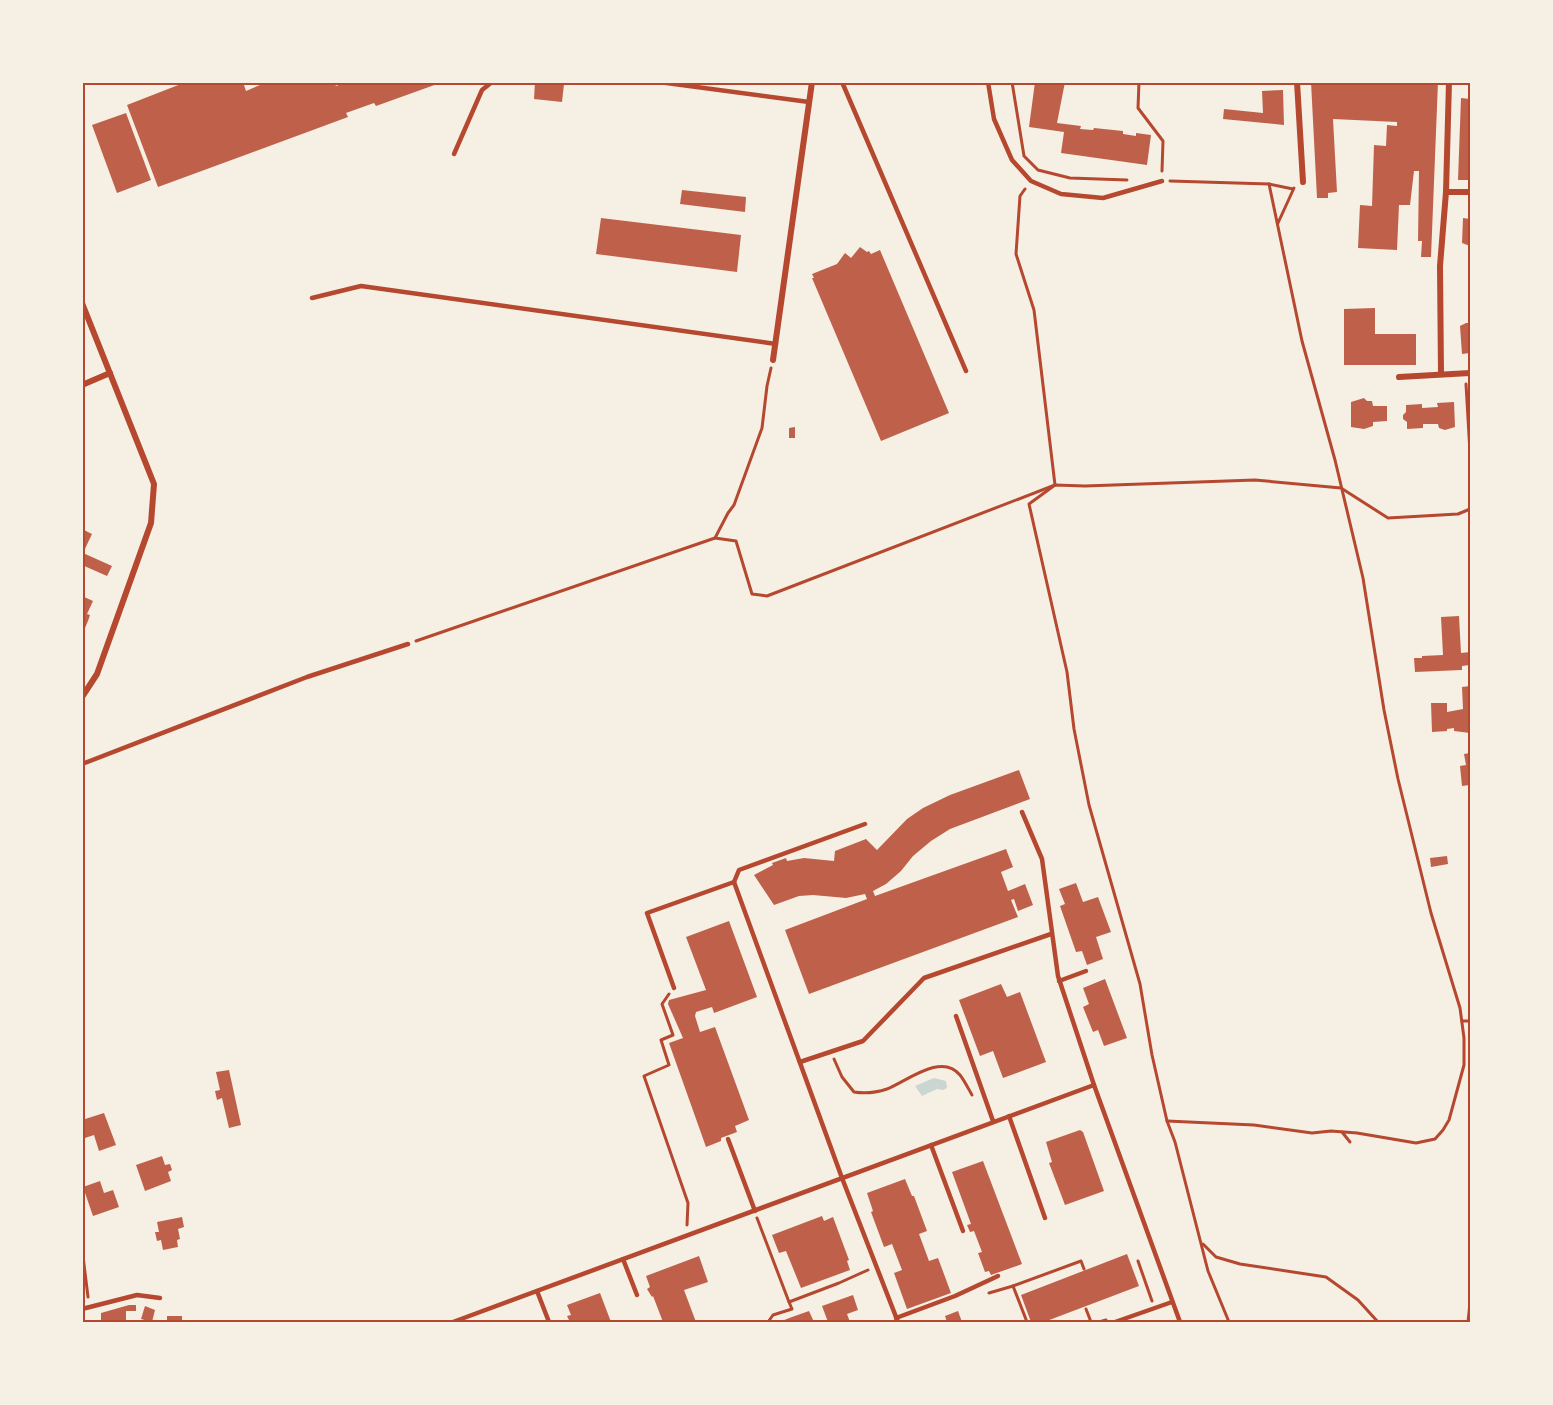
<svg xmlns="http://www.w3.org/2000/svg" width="1553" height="1405" viewBox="0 0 1553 1405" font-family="Bitter,serif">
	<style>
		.water { fill: #c9d6d2 }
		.building { fill: #bf614a }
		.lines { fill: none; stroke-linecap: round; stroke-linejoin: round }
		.path { stroke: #b5482f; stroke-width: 3 }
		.service { stroke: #b5482f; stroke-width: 4.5 }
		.minor { stroke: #b5482f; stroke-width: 6 }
		.neatline { fill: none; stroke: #b5482f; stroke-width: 2 }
	</style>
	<rect width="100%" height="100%" fill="#f6efe4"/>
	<path class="water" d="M934 1078 946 1081 947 1088 943 1090 937 1089 922 1096 915 1086Z"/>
	<g class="building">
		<path d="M186 82H243L246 91 267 82H334L336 86 346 82 440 83 376 106 374 103 346 113 348 117 158 187 127 105Z"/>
		<path d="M535 82 564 84 562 102 534 99Z"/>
		<path d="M1035 82H1065L1057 123 1081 126 1080 129 1093 130 1094 128 1123 131V134L1136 136V133L1151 135 1147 165 1061 153 1064 132 1029 127Z"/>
		<path d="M1311 82H1438L1431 257H1421L1422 241H1418L1419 171H1414L1410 205H1399L1397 250 1358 248 1360 205 1372 206 1374 145 1386 146 1387 125 1397 126V122L1333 119 1337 192 1328 193V198H1317Z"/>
		<path d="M1283 90 1284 125 1223 119 1224 109 1263 113 1262 91Z"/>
		<path d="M1461 98 1470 99V180H1458Z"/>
		<path d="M126 113 151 180 117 193 92 125Z"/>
		<path d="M682 190 746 197 745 212 680 204Z"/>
		<path d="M601 218 741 235 737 272 596 254Z"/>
		<path d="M1463 218 1470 219V246L1462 243Z"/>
		<path d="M860 247 867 252 869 251 871 254 880 250 949 413 881 441 812 278H814L812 274 837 264 845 253 851 258Z"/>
		<path d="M1375 308V334H1416V365H1344V309Z"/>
		<path d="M1466 323H1470V353L1462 354 1460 326Z"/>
		<path d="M1364 398 1367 401H1372L1373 406H1387V421L1373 422V426L1364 429 1351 427V402Z"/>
		<path d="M1454 402 1455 427 1445 430 1439 428 1438 424H1423V428L1407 429V422L1403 419V415L1406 412V405L1422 404V408L1438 407 1437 403Z"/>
		<path d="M795 427V438H789V428Z"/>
		<path d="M82 529 92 534 83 553 112 566 107 576 82 565Z"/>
		<path d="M82 596 93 601 87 614 90 615 88 621 82 635Z"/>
		<path d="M1459 616 1461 653 1470 652V665L1462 666V670L1415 672 1414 658H1422V656L1443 655 1441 617Z"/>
		<path d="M1470 686V733L1454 731V728L1447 729V731L1432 732 1431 703H1447V712L1463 709 1462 687Z"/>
		<path d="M1470 753V785L1462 786 1460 766 1466 765 1464 754Z"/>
		<path d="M1019 770 1030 799 950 829 931 841 913 856 901 871 886 884 873 891 875 896 1006 849 1013 867 1001 872 1008 891 1025 884 1033 905 1018 911 1014 899 1011 900 1018 917 809 994 785 930 867 899 865 894 846 898 813 895 799 896 774 905 754 875 773 865 772 863 786 858 787 861 804 858 834 861 835 851 866 839 877 850 907 819 923 808 950 795Z"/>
		<path d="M1447 856 1448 864 1431 867 1430 858Z"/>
		<path d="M1076 883 1083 902 1098 897 1111 932 1096 937 1103 959 1087 965 1082 951 1076 952 1060 906 1065 904 1059 889Z"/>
		<path d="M729 921 757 997 714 1013 712 1007 696 1012 695 1016 700 1032 715 1027 749 1120 735 1126 737 1132 721 1138V1141L706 1147 669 1043 683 1038 668 1004 669 1000 706 990 686 937Z"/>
		<path d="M1105 979 1127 1038 1104 1046 1098 1030 1093 1032 1083 1007 1089 1004 1083 988Z"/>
		<path d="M1001 984 1007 997 1020 992 1046 1062 1003 1078 993 1051 980 1056 959 1000Z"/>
		<path d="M229 1070 241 1125 229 1128 222 1098 217 1100 215 1091 220 1090 216 1072Z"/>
		<path d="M104 1113 116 1145 99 1151 94 1135 82 1139V1120Z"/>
		<path d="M1080 1130 1083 1132 1104 1191 1065 1205 1049 1163 1052 1162 1046 1142Z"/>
		<path d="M162 1156 165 1165 170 1164 172 1170 168 1172 171 1181 145 1191 136 1165Z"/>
		<path d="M983 1161 1022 1264 991 1275 989 1271 985 1272 978 1253 982 1252 974 1231 970 1232 967 1225 971 1224 952 1172Z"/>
		<path d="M905 1179 912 1196H914L927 1231 919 1234 929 1261 938 1258 951 1293 907 1309 894 1273 902 1270 892 1244 884 1247 871 1212 873 1211 867 1193Z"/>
		<path d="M100 1181 104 1193 113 1190 119 1207 93 1216 83 1187Z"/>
		<path d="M822 1216 824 1221 833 1217 849 1260 847 1261 850 1270 801 1288 786 1251 779 1253 772 1235Z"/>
		<path d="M182 1217 184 1227 178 1229 180 1239 177 1240 178 1247 163 1250 161 1240 157 1241 155 1232H159L157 1222Z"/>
		<path d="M1127 1254 1139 1286 1044 1322H1031L1021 1295Z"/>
		<path d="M699 1256 708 1282 684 1290 696 1322H663L653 1296 652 1297 647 1289 650 1287 646 1276Z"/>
		<path d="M600 1293 611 1322H570L567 1316 571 1315 567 1305Z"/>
		<path d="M853 1295 858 1310 847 1314 850 1322H828L822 1306Z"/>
		<path d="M129 1305H136V1311H126V1322H101V1313Z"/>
		<path d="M145 1306 155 1310 152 1322 141 1319Z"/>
		<path d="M809 1311 814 1322H779L792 1317Z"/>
		<path d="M958 1311 962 1322H947L945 1316Z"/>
		<rect x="167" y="1316" width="15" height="6"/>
	</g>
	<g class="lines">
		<g class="path">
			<path d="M1012 82 1024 156 1038 170 1070 178 1127 180"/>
			<path d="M1139 82 1138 108 1163 141 1162 171"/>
			<path d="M1269 184 1293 189"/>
			<path d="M1025 189 1020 196 1016 254 1034 310 1055 485 1029 504 1067 672 1074 729 1089 805 1140 984 1152 1055 1167 1121 1175 1142 1208 1271 1229 1322"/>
			<path d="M1278 223 1294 188"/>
			<path d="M1466 384 1470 453"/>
			<path d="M715 538 736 541 752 594 767 596 1055 485 1085 486 1255 480 1341 488 1388 518 1458 514 1470 509"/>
			<path d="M416 641 715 538 728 513 734 505 762 428 767 386 771 368"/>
			<path d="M669 994 662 1004 673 1035 661 1040 669 1065 644 1076 688 1203 687 1225"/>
			<path d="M1462 1021H1470"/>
			<path d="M834 1059 842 1077 854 1092C866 1094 875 1093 887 1089 906 1082 941 1052 960 1075 964 1080 968 1088 972 1095"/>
			<path d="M1167 1121 1254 1125 1312 1133 1331 1131 1357 1133 1416 1143 1435 1139 1443 1130 1449 1120 1464 1065V1038L1460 1008 1431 913 1398 779 1384 710 1363 578 1335 460 1302 341 1269 184 1170 181"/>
			<path d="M1342 1132 1350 1142"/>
			<path d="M757 1218 789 1302"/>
			<path d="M1203 1244 1216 1257 1240 1264 1326 1277 1358 1300 1378 1322"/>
			<path d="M82 1248 88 1297"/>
			<path d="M1138 1261 1152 1301"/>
			<path d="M1013 1286 1081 1261 1084 1269"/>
			<path d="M989 1293 1013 1286 1027 1322"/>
			<path d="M1086 1309 1091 1322"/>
			<path d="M768 1322 773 1315 792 1309 789 1302 839 1283 868 1270"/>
			<path d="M1099 1322 1106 1320"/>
			<path d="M1468 1322 1470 1303"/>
		</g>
		<g class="service">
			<path d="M659 82 809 102"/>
			<path d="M842 82 966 371"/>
			<path d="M988 82 994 119 1012 160 1031 181 1061 194 1103 198 1162 181"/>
			<path d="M454 154 482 90 492 82"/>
			<path d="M312 298 361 286 776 344"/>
			<path d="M82 764 307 677 408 644"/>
			<path d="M1022 812 1042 859 1058 976 1094 1085 1180 1322"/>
			<path d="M734 882 739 870 865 824"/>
			<path d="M1059 981 1086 971"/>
			<path d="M674 988 647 913 734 882 842 1178 898 1322"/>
			<path d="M956 1016 993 1121"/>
			<path d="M800 1062 863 1041 924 978 1051 934"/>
			<path d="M1009 1116 1045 1218"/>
			<path d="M728 1139 755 1211"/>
			<path d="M931 1145 963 1231"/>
			<path d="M623 1259 637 1295"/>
			<path d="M537 1291 549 1322"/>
			<path d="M82 1309 137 1295 160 1298"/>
			<path d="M896 1318 955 1296 998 1276"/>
			<path d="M453 1322 1094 1085"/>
			<path d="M1115 1322 1172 1302"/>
		</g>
		<g class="minor">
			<path d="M1297 82 1303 182"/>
			<path d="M1446 192H1470"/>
			<path d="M82 303 154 484 151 523 97 674 82 697"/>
			<path d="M773 360 812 82"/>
			<path d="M1441 374 1440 266 1446 192 1449 82"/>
			<path d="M1399 377 1470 373"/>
			<path d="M82 385 110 373"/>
		</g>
	</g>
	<rect width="1553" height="1405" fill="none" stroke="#f6efe4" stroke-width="168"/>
	<rect x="84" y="84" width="1385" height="1237" class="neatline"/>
</svg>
